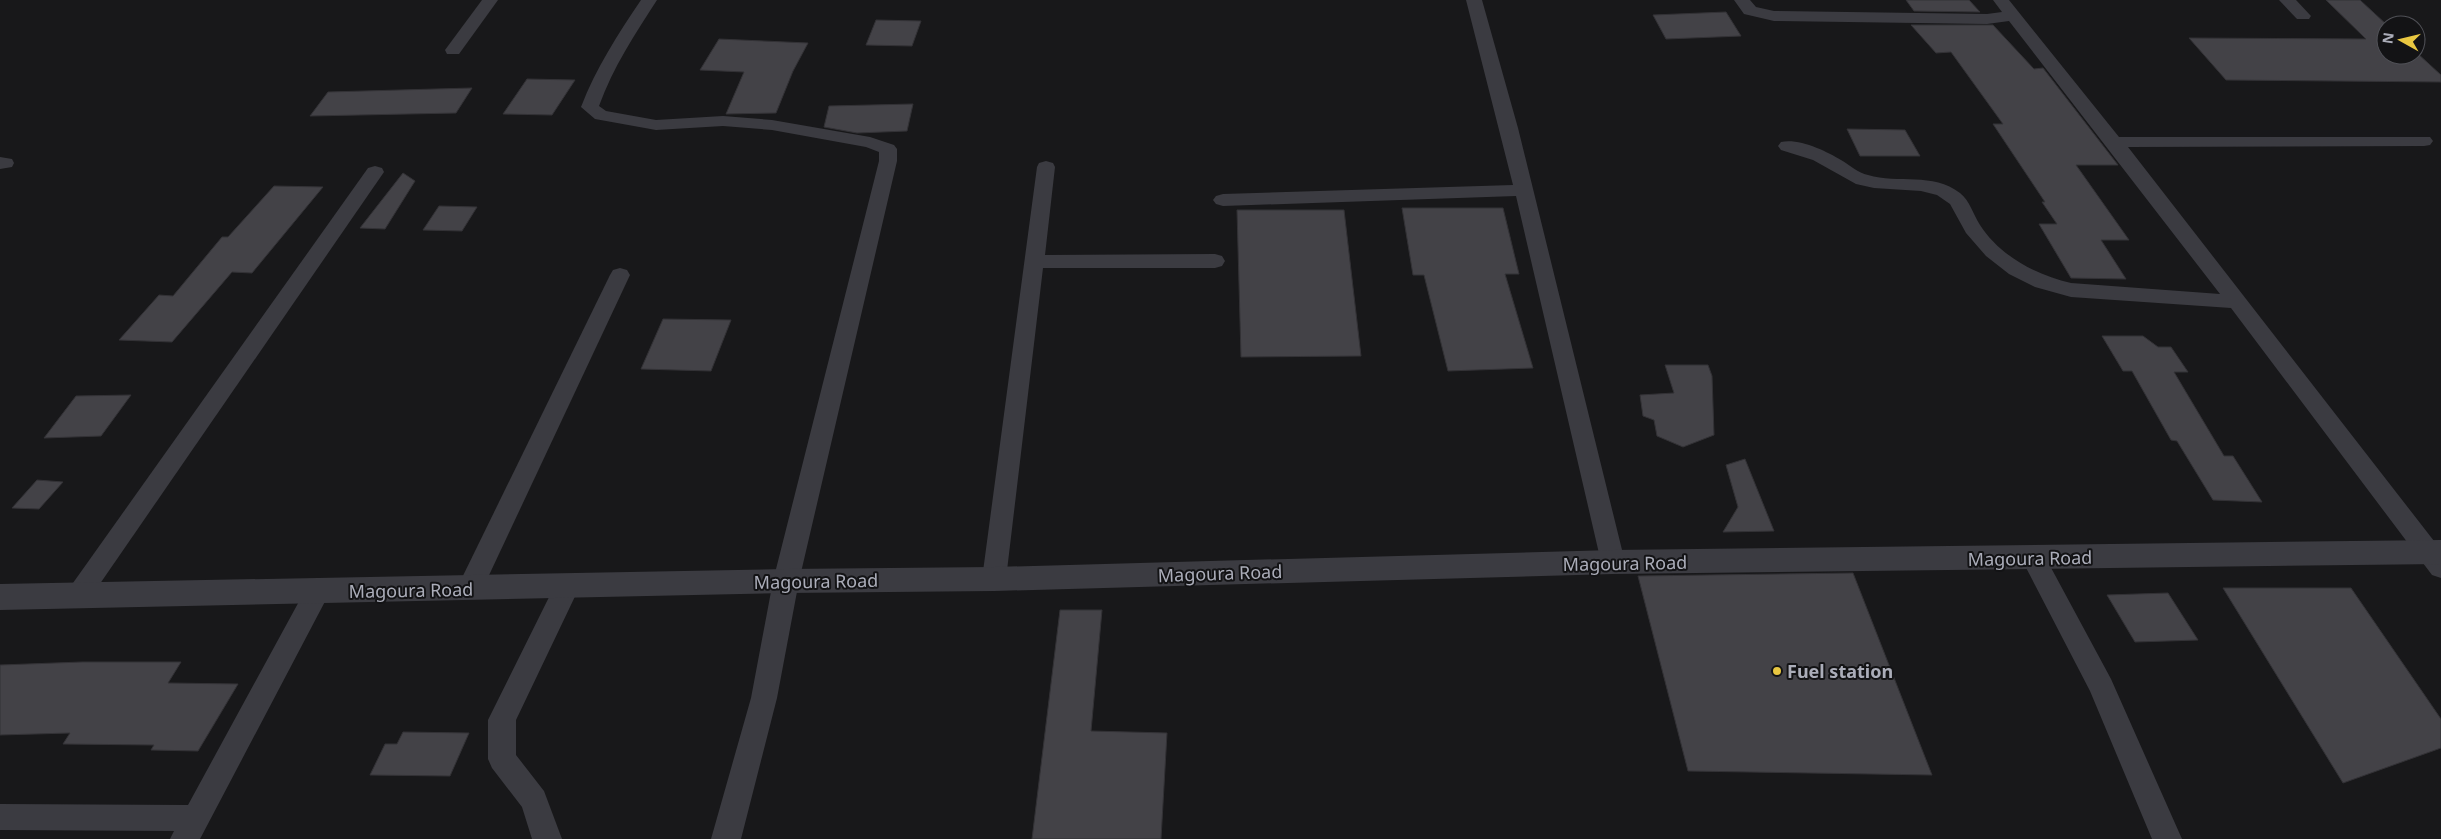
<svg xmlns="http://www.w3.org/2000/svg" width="2441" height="839" viewBox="0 0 2441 839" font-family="'Noto Sans',sans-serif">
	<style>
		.building { fill: #434247; stroke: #333236 }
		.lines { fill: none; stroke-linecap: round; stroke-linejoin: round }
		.minor { fill: #3b3b41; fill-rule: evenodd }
		.tertiary { fill: #3b3b41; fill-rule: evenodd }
		.poi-dot { fill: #e9c741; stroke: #131315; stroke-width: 2 }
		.labels { text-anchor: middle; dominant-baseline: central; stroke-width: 4; stroke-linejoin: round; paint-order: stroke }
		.street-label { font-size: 18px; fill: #abadb9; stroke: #131315 }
		.poi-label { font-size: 18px; font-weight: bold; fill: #abadb9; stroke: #131315; text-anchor: start }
	</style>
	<rect width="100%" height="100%" fill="#18181a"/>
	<g class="building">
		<path d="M1906 0H1969L1980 12 1914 11Z"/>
		<path d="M2326 0H2360L2387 25 2386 55H2416V52L2441 75V82L2226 80 2189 38 2366 39Z"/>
		<path d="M1726 12 1741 36 1666 39 1653 15Z"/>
		<path d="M876 20 921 21 912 46 866 45Z"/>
		<path d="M1911 25H1993L2034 69 2043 68 2118 165H2076L2129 240H2101L2126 279 2071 278 2039 224H2057L2042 202H2045L1993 124H2003L1951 52 1936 53Z"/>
		<path d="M719 39 808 43 793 71 776 113 726 114 744 72 700 70Z"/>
		<path d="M527 79 575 80 552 115 503 114Z"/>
		<path d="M472 88 456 113 310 116 328 92Z"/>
		<path d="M913 104 907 131 857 133 824 127 829 106Z"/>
		<path d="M1847 129 1905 130 1920 156H1860Z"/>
		<path d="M403 173 415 181 385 229 360 228Z"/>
		<path d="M274 186 323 187 252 273 232 272 172 342 119 340 159 295 173 296 222 237H228Z"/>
		<path d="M439 206 477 207 462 231 423 230Z"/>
		<path d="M1402 208H1503L1519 274H1505L1533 368 1448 371 1424 275H1413Z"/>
		<path d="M1237 210H1344L1361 356 1241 357Z"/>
		<path d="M663 319 731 320 711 371 641 369Z"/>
		<path d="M2102 336H2143L2158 347H2171L2188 372H2174L2224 456H2233L2262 502 2213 500 2177 441 2171 440 2132 371H2123Z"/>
		<path d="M1665 365H1708L1712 376 1714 435 1683 447 1657 436 1654 420 1643 416 1640 395 1674 393Z"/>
		<path d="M131 395 101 436 44 438 76 396Z"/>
		<path d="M1745 459 1774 531 1723 532 1738 507 1726 465Z"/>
		<path d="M37 480 63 482 39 509 12 508Z"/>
		<path d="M1853 573 1932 775 1688 771 1638 576Z"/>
		<path d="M2223 588H2351L2441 719V748L2343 783Z"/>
		<path d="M2168 593 2198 640 2135 642 2107 595Z"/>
		<path d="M1060 610H1102L1091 731 1167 733 1161 839H1032Z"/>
		<path d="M82 662H181L168 683 238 684 198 751 151 750 154 745 63 744 70 733 0 735V665Z"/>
		<path d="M403 732 469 733 450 776 370 775 385 744H397Z"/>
	</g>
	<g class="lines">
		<g class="minor">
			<path d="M482 0H498L459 54H447L445 50Z"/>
			<path d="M641 0H657C635 34 613 67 599 106L606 111 656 120 723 116 772 120 870 137 894 145 897 149V161L799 581 777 698 741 839H711L751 698 773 581 879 161V152L866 147 772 130 723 126 656 130 595 119 581 107C596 68 618 34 641 0Z"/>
			<path d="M1466 0H1482L1518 128 1625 562 1622 569 1613 572 1604 569 1601 562 1516 196 1223 206 1216 204 1213 200 1216 196 1223 194 1513 185Z"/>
			<path d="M1734 0H1750L1756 7 1774 11 1987 14 2002 12 1993 0H2009L2119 137H2430L2433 141 2430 145 2424 146 2128 147 2441 550V578L2432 575 2231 308 2071 297 2035 287 2009 274 1986 256 1966 233 1950 204 1937 195 1921 191 1874 188 1856 184 1813 160 1781 150 1778 146 1781 142C1799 138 1826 151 1841 160 1850 165 1858 173 1868 175 1898 184 1933 172 1960 193 1970 201 1973 214 1980 225 2000 256 2036 275 2071 283L2220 294 2009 21 1987 24 1774 21 1744 14Z"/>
			<path d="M2279 0H2296L2311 16 2309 19H2297Z"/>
			<path d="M0 157 12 159 14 163 12 167 0 169Z"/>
			<path d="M1046 161 1053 163 1055 167 1045 255 1215 254 1222 256 1225 261 1222 266 1215 268H1043L1006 579 1003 586 994 589 985 586 982 579 1037 167 1039 163Z"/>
			<path d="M375 166 382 168 384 172 86 604 77 607 68 604 64 597 68 590 368 168Z"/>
			<path d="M620 268 627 270 630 275 483 588 479 595 470 598 461 595 457 588 610 275 613 270Z"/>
			<path d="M2033 548 2042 551 2111 679 2182 839H2152L2090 691 2021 558 2024 551Z"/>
			<path d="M567 576 576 579 580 586 516 720V755L544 791 562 839H532L522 807 492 768 488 759V720L558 579Z"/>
			<path d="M317 582 326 585 330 592 200 839H170L174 831 0 830V804L188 805 308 585Z"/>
		</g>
		<path class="tertiary" d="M2441 540V564L1613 574 994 591 786 593 0 610V584L786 569 994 567 1613 550Z"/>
	</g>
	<circle class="poi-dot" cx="1777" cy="671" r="5"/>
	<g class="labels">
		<g class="street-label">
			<text transform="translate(2030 558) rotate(-1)">Magoura Road</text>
			<text transform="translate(1625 563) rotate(-1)">Magoura Road</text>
			<text transform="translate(1220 573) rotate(-2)">Magoura Road</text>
			<text transform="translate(816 581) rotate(-1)">Magoura Road</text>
			<text transform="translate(411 590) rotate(-1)">Magoura Road</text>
		</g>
		<g class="poi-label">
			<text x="1787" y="671">Fuel station</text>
		</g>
	</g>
	<g transform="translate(2401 40) rotate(278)"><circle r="24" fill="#131315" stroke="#505157"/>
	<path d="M0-4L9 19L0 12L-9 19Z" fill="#e9c741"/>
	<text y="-8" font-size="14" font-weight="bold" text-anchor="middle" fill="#abadb9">N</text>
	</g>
</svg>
